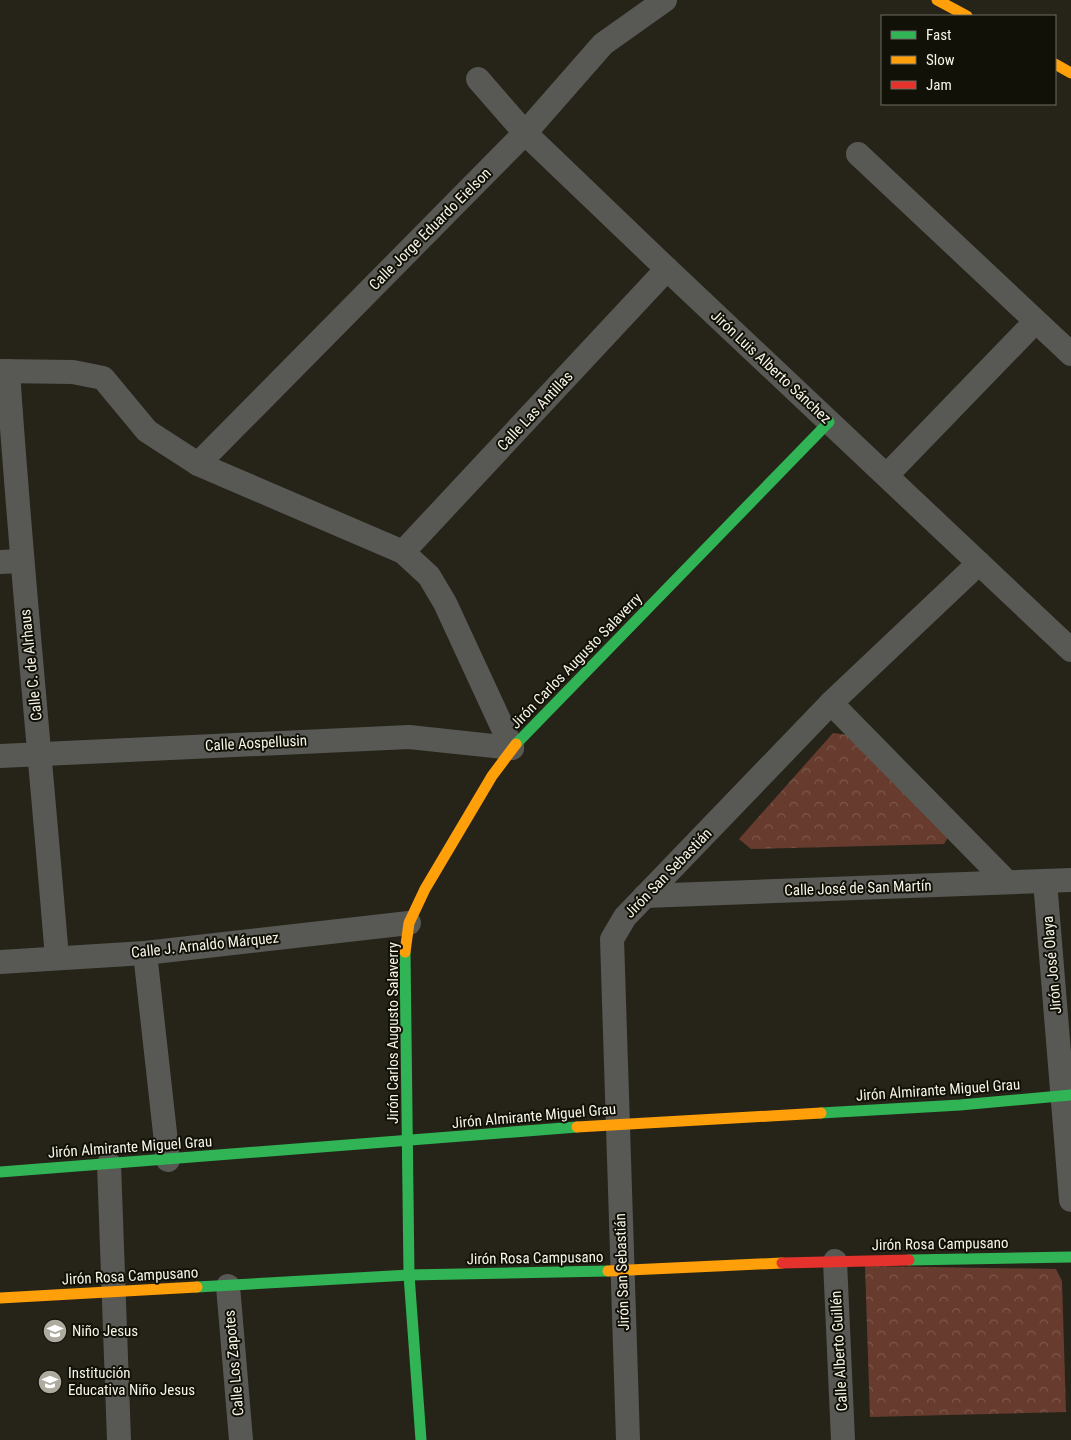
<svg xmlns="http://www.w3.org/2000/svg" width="1071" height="1440" viewBox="0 0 1071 1440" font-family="'Roboto Condensed',sans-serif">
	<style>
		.park { fill: url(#park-crowns) }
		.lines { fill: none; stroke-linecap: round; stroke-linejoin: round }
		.street { stroke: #585955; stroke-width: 24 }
		.fast { stroke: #30b455; stroke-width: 11 }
		.slow { stroke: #ff9f0a; stroke-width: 11 }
		.jam { stroke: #e5322d; stroke-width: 11 }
		.labels { text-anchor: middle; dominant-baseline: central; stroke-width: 4; stroke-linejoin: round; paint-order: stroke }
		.street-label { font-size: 15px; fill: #f6f4e7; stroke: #121108 }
		.poi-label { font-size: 15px; fill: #f6f4e7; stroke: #121108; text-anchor: start }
	</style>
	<defs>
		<pattern id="park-crowns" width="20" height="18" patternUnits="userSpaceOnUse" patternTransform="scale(1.25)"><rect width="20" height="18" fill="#673b2d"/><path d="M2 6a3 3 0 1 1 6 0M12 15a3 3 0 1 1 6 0" fill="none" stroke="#7d584b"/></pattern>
	</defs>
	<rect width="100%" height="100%" fill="#262419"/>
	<g class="park">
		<path d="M833 733 848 735 952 831 944 844 751 849 739 839Z"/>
		<path d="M865 1266 1056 1269 1062 1281 1066 1412 870 1417Z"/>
	</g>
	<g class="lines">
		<g class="street">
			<path d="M478 79 525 133 667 269 1071 650"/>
			<path d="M858 154 1071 354"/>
			<path d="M0 371 73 372 103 378 147 431 198 464 403 552 429 576 445 603 512 748"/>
			<path d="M8 371C21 567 41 762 57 958"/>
			<path d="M198 464 525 133 603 44 665 0"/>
			<path d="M887 475 1035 322"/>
			<path d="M403 552 667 269"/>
			<path d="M0 562 21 561"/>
			<path d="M831 703 1007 882"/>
			<path d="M0 756 409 737 512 748"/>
			<path d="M1045 881 1071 1200"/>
			<path d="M645 896 1071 880"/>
			<path d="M145 953 168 1160"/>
			<path d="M0 962 145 953 409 923"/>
			<path d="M109 1164 119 1440"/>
			<path d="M835 1261 843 1440"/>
			<path d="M228 1286 241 1440"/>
			<path d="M628 1440 612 939 625 917 831 703 979 563"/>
		</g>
		<g class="fast">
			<path d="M516 744 829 422"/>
			<path d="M405 952 409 1275 421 1440"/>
			<path d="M821 1113 960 1105 1071 1095"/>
			<path d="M0 1172 577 1127"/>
			<path d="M909 1260 1071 1257"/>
			<path d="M197 1287 409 1275 608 1271"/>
		</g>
		<g class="slow">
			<path d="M937 0 967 16"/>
			<path d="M1055 64 1071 73"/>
			<path d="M405 952 409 923 425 889 492 776 516 744"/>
			<path d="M577 1127 821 1113"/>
			<path d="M608 1271 782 1263"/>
			<path d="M0 1298 197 1287"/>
		</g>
		<path class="jam" d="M782 1263 909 1260"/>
	</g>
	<defs>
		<g id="school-disc" transform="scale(1.25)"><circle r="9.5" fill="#adab9f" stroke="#121108"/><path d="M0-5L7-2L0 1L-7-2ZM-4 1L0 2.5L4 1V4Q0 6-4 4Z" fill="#fff"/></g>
	</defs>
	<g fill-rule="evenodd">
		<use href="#school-disc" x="55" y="1331"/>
		<use href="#school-disc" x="50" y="1382"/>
	</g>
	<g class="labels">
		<g class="street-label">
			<text transform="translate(430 229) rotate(-45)">Calle Jorge Eduardo Eielson</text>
			<text transform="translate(771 367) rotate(43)">Jirón Luis Alberto Sánchez</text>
			<text transform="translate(535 411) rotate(-47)">Calle Las Antillas</text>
			<text transform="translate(576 661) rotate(-46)">Jirón Carlos Augusto Salaverry</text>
			<text transform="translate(31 665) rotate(-96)">Calle C. de Alrhaus</text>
			<text transform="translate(256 743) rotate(-3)">Calle Aospellusin</text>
			<text transform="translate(668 873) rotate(-46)">Jirón San Sebastián</text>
			<text transform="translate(858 888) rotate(-2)">Calle José de San Martín</text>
			<text transform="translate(205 945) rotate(-6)">Calle J. Arnaldo Márquez</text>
			<text transform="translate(1052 965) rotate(-95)">Jirón José Olaya</text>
			<text transform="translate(393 1033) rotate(-90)">Jirón Carlos Augusto Salaverry</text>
			<text transform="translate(938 1090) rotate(-4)">Jirón Almirante Miguel Grau</text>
			<text transform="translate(534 1116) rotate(-5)">Jirón Almirante Miguel Grau</text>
			<text transform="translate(130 1147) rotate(-4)">Jirón Almirante Miguel Grau</text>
			<text transform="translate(940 1244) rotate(-1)">Jirón Rosa Campusano</text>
			<text transform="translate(535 1258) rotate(-1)">Jirón Rosa Campusano</text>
			<text transform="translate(622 1272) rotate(-92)">Jirón San Sebastián</text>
			<text transform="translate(130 1276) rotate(-3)">Jirón Rosa Campusano</text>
			<text transform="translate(839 1351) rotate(-93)">Calle Alberto Guillén</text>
			<text transform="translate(234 1363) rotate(-95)">Calle Los Zapotes</text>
		</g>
		<g class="poi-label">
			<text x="72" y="1331">Niño Jesus</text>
			<text x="68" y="1373">Institución<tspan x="68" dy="17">Educativa Niño Jesus</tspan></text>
		</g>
	</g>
	<rect x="881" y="15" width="175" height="90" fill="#121108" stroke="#6d6c61"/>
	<rect x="891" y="31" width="25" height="8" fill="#30b455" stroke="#6d6c61"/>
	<text x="926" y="40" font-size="15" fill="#f6f4e7">Fast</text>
	<rect x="891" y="56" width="25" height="8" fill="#ff9f0a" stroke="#6d6c61"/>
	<text x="926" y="65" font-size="15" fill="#f6f4e7">Slow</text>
	<rect x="891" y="81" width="25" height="8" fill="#e5322d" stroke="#6d6c61"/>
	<text x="926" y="90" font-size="15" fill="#f6f4e7">Jam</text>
</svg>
